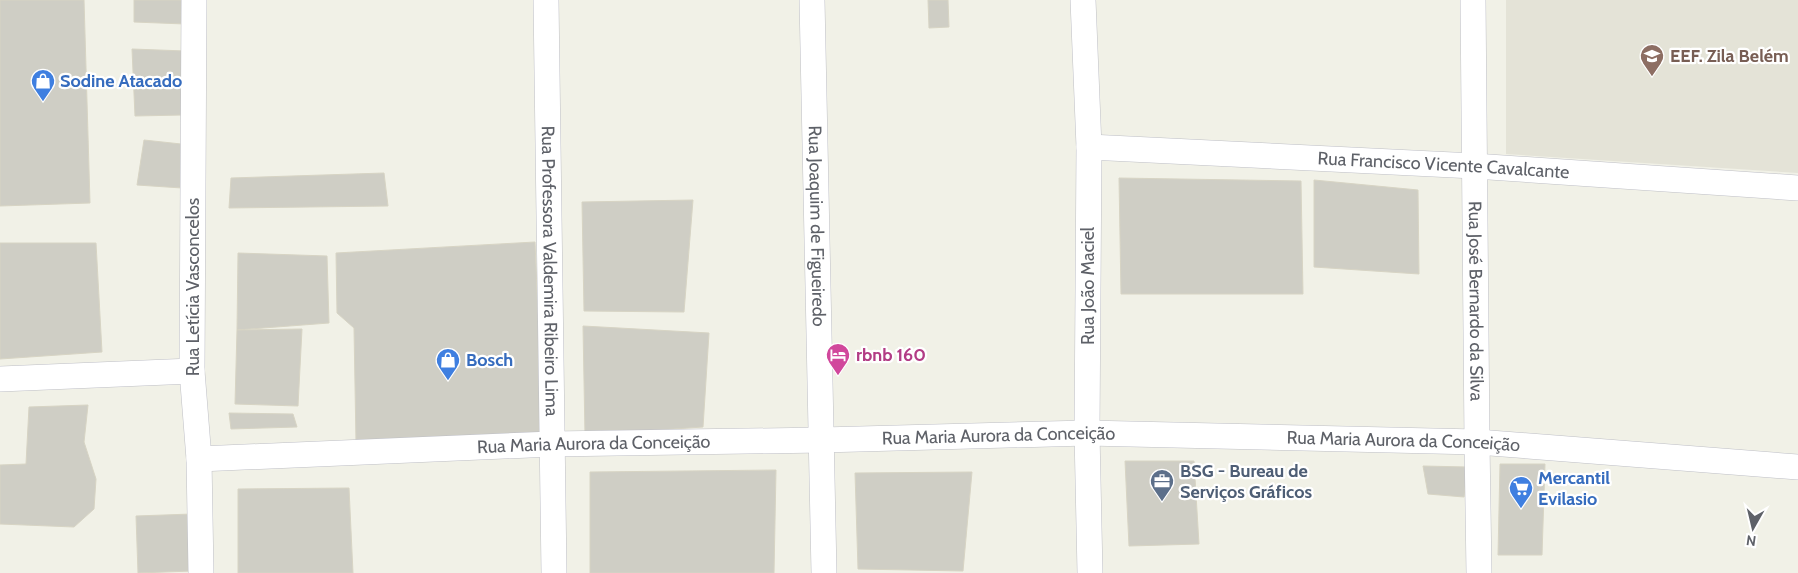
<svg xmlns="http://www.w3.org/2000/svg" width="1798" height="573" viewBox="0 0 1798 573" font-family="Cabin,sans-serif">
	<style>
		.education { fill: #e4e3d7 }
		.building { fill: #cfcec5; stroke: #d7d4c4 }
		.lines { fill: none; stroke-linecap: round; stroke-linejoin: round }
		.street-casing { stroke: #bebfc6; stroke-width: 26 }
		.street { stroke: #fff; stroke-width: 25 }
		.labels { text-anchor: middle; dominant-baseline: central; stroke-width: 4.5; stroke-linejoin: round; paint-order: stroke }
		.education-label { font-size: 18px; font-weight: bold; fill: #785e54; stroke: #fff; text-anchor: start }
		.shop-label { font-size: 18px; font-weight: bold; fill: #366cbe; stroke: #fff; text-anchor: start }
		.street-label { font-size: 18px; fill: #5e6168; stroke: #fff }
		.hotel-label { font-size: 18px; font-weight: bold; fill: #b23c85; stroke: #fff; text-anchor: start }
		.service-label { font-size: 18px; font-weight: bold; fill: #4e5e75; stroke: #fff; text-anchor: start }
	</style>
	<rect width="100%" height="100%" fill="#f1f1e7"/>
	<path class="education" d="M1506 0H1798V173L1506 154Z"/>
	<g class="building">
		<path d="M0 0H84L90 203 0 206Z"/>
		<path d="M134 0H184L185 24 134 22Z"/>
		<path d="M928 0H948L949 27 929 28Z"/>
		<path d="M132 49 185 51 182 115 135 116Z"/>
		<path d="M144 140 181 144 182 188 137 185Z"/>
		<path d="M384 173 388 206 229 208 231 178Z"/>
		<path d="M1119 178 1301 181 1303 294H1121Z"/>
		<path d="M1314 180 1418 190 1419 274 1314 267Z"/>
		<path d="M693 200 684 312 584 311 582 202Z"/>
		<path d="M535 242 543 435 356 442 354 328 337 313 336 253Z"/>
		<path d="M0 243H96L102 352 0 359Z"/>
		<path d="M238 253 327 256 329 323 237 330Z"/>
		<path d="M583 326 709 333 703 427 585 435Z"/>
		<path d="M302 329 298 406 235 404 237 330Z"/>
		<path d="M88 405 84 442 96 479 94 509 74 527 0 524V465L26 464 29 407Z"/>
		<path d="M229 413 293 414 297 427 231 429Z"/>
		<path d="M1125 461H1194L1199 544 1129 546Z"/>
		<path d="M1500 464H1545L1542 555H1498Z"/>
		<path d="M1423 466 1467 467 1464 497 1428 494Z"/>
		<path d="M776 470 774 573H590V472Z"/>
		<path d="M972 472 963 571 858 569 855 473Z"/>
		<path d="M349 488 353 573H238V489Z"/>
		<path d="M192 514V571L138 573 136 516Z"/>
	</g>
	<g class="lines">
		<g class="street-casing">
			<g id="street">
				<path d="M194 0 192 371 199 459 201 573"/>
				<path id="s1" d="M546 0 554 573"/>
				<path id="s2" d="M812 0 824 573"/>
				<path d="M1083 0 1089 147 1087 433 1090 573"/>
				<path id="s3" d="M1473 0 1477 442 1479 573"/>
				<path id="s4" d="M1089 147 1474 166 1798 188"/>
				<path d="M0 379 192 371"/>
				<path id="s5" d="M199 459 552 444 822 440 1087 433 1477 442 1798 467"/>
			</g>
		</g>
		<use href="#street" class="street"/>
	</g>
	<defs>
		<g id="school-pin" transform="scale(1.25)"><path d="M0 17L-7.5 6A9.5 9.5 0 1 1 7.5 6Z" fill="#8d6e63" stroke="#fff"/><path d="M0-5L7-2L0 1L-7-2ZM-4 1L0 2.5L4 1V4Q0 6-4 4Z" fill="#fff"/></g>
		<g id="shop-pin" transform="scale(1.25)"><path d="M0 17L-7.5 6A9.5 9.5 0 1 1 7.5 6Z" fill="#3f7fe0" stroke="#fff"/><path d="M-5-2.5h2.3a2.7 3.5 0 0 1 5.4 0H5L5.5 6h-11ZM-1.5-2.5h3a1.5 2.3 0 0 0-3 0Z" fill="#fff"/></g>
		<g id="hotel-pin" transform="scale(1.25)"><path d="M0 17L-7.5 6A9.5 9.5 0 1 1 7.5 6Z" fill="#d1479c" stroke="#fff"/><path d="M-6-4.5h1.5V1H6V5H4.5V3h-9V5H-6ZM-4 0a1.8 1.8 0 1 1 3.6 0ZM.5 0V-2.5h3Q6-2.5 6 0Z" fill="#fff"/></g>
		<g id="office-pin" transform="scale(1.25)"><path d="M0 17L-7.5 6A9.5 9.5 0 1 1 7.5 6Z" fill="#5c6f8a" stroke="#fff"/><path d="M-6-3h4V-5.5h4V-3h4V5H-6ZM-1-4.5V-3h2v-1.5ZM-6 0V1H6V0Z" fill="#fff"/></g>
		<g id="supermarket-pin" transform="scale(1.25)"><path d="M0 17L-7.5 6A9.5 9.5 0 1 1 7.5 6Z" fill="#3f7fe0" stroke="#fff"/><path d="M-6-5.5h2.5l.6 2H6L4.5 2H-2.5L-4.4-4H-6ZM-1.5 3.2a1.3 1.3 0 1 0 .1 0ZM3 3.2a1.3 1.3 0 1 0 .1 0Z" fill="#fff"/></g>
	</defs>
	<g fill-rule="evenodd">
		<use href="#school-pin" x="1652" y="56"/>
		<use href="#shop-pin" x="43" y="81"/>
		<use href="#hotel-pin" x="838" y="355"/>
		<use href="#shop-pin" x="448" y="360"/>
		<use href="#office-pin" x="1162" y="481"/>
		<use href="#supermarket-pin" x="1521" y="488"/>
	</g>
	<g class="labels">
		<g class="education-label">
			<text x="1670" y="56">EEF. Zila Belém</text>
		</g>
		<g class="shop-label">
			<text x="60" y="81">Sodine Atacado</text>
			<text x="466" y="360">Bosch</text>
			<text x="1538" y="478">Mercantil<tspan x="1538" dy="21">Evilasio</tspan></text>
		</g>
		<g class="street-label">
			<text stroke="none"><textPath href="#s4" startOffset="355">Rua Francisco Vicente Cavalcante</textPath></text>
			<text stroke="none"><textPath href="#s2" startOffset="226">Rua Joaquim de Figueiredo</textPath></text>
			<text stroke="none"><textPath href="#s1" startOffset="271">Rua Professora Valdemira Ribeiro Lima</textPath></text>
			<text transform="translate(1088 286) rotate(-90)">Rua João Maciel</text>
			<text transform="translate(193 287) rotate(-90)">Rua Letícia Vasconcelos</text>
			<text stroke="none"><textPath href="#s3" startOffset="301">Rua José Bernardo da Silva</textPath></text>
			<text stroke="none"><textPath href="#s5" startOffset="800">Rua Maria Aurora da Conceição</textPath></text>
			<text stroke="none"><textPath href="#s5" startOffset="1205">Rua Maria Aurora da Conceição</textPath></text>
			<text stroke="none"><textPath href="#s5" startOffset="395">Rua Maria Aurora da Conceição</textPath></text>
		</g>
		<g class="hotel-label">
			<text x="856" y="355">rbnb 160</text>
		</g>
		<g class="service-label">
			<text x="1180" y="471">BSG - Bureau de<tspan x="1180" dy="21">Serviços Gráficos</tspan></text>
		</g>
	</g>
	<g transform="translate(1753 528) rotate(188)" stroke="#ffffff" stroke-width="4" paint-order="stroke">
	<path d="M0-4L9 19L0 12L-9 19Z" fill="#5e6168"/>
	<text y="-8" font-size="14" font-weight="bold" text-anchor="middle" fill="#5e6168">N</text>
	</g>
</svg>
